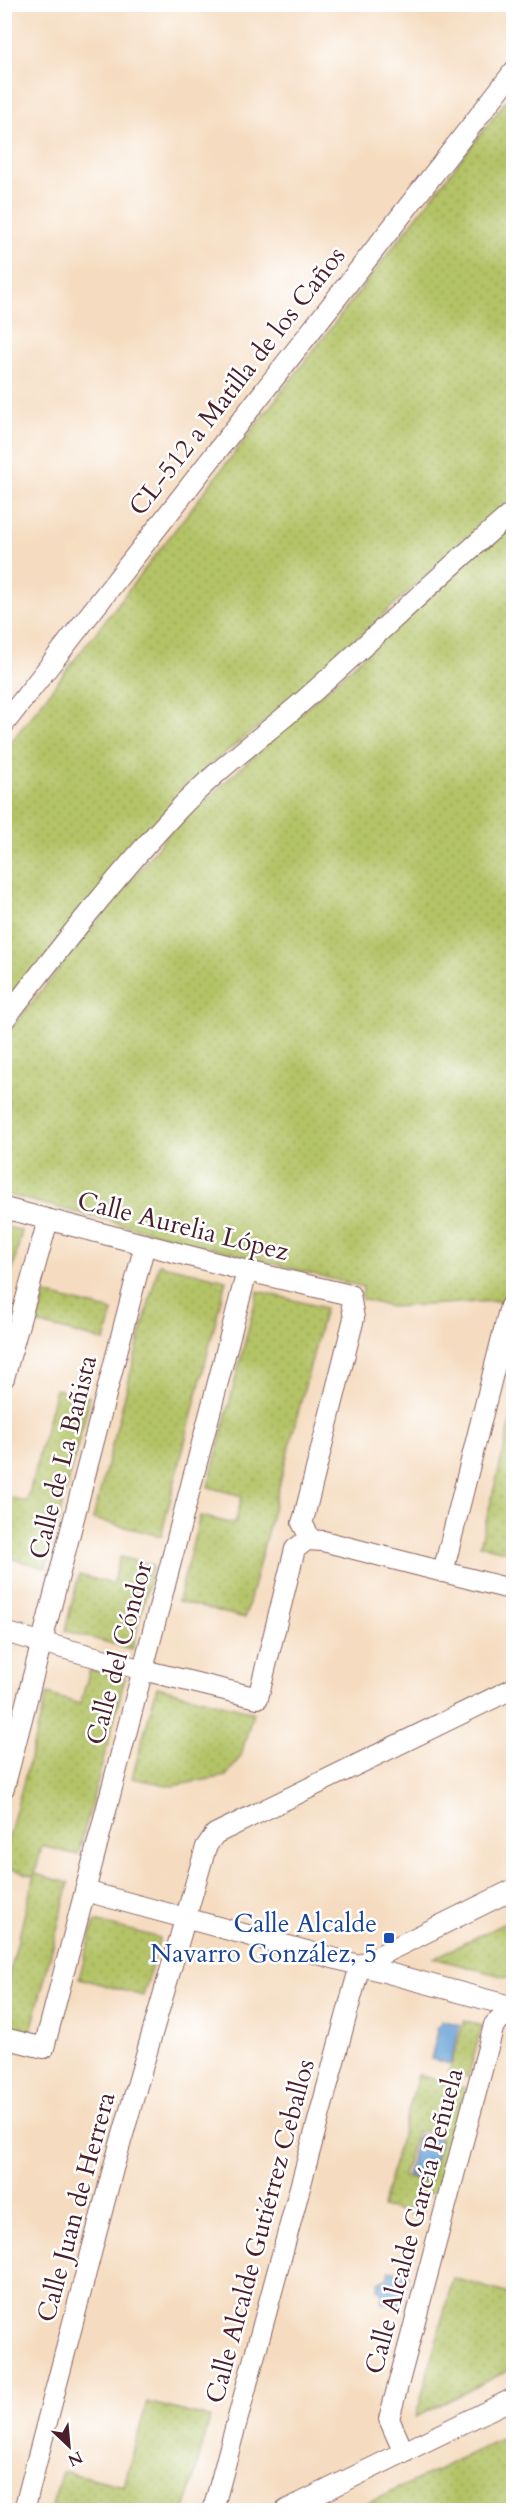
<svg xmlns="http://www.w3.org/2000/svg" width="518" height="2515" viewBox="0 0 518 2515" font-family="Cardo,serif">
	<style>
		.green { fill: url(#green-dots); stroke: #7e7148; stroke-width: 1.5; fill-rule: evenodd }
		.water { fill: #65a1d6; stroke: #586080; stroke-width: 1.5 }
		.lines { fill: none; stroke-linecap: round; stroke-linejoin: round }
		.minor-casing { stroke: #86615f; stroke-width: 22 }
		.minor { stroke: #fff; stroke-width: 20 }
		.transit-dot { fill: #1a4fb4; stroke: #fff; stroke-width: 2 }
		.labels { text-anchor: middle; dominant-baseline: central; stroke-width: 5; stroke-linejoin: round; paint-order: stroke }
		.street-label { font-size: 26px; fill: #4a1f2b; stroke: #fff }
		.transit-label { font-size: 26px; fill: #164399; stroke: #fff; text-anchor: end }
	</style>
	<defs>
		<pattern id="green-dots" width="8" height="8" patternUnits="userSpaceOnUse" patternTransform="scale(1.5)"><rect width="8" height="8" fill="#b3c366"/><path d="M2 2h.1M6 6h.1" fill="none" stroke="#9ba759" stroke-width="1.8" stroke-linecap="round"/></pattern>
	</defs>
	<rect width="100%" height="100%" fill="#fff"/>
	<filter id="ink" filterUnits="userSpaceOnUse"><feTurbulence type="fractalNoise" baseFrequency=".0167" numOctaves="2"/><feDisplacementMap in="SourceGraphic" scale="12" xChannelSelector="R" yChannelSelector="G"/><feConvolveMatrix kernelMatrix="1 2 1 2 8 2 1 2 1" color-interpolation-filters="sRGB"/></filter>
	<filter id="wash" filterUnits="userSpaceOnUse"><feTurbulence type="fractalNoise" baseFrequency=".008" numOctaves="4" result="noise"/><feDisplacementMap in="SourceGraphic" scale="24" xChannelSelector="R" yChannelSelector="G"/><feGaussianBlur stdDeviation="1.35" result="paint"/><feColorMatrix in="noise" values="0 0 0 0 0 0 0 0 0 0 0 0 0 0 0 0 0 1.4 0 .05"/><feComposite in="paint" operator="in"/></filter>
	<g filter="url(#wash)">
		<rect width="100%" height="100%" fill="#f5dcc0"/>
		<g class="green">
			<path d="M513 92V498L427 574 284 707 206 768 130 853 5 1008V750Z"/>
			<path d="M513 520V1300L390 1307 362 1299 363 1287 5 1194 4 1037 168 834Z"/>
			<path d="M5 1226 22 1231 5 1300 4 1226Z"/>
			<path d="M159 1264 226 1280 161 1536 93 1519Z"/>
			<path d="M258 1291 325 1308 245 1618 178 1601 200 1516 235 1524 242 1496 208 1487Z"/>
			<path d="M45 1294 113 1311 105 1341 37 1323Z"/>
			<path d="M56 1389 90 1397 46 1568 5 1557V1496L27 1502Z"/>
			<path d="M513 1413V1553L480 1545Z"/>
			<path d="M120 1557 153 1565 132 1649 65 1631 79 1575 113 1584Z"/>
			<path d="M90 1670 125 1678 78 1855 42 1846 35 1874 69 1883 31 2031 5 2024 4 1988H6L34 1876 5 1867V1851L47 1694 80 1704Z"/>
			<path d="M157 1687 253 1712 241 1756 226 1776 172 1786 132 1778Z"/>
			<path d="M513 1919V1979L434 1958Z"/>
			<path d="M95 1921 160 1938 143 1996 79 1978Z"/>
			<path d="M464 2021 482 2026 468 2077 449 2072Z"/>
			<path d="M418 2075 465 2088 436 2194 427 2193 420 2216 382 2207ZM429 2131 441 2138 429 2183 403 2177 416 2132Z"/>
			<path d="M453 2278 513 2295V2368L416 2417Z"/>
			<path d="M147 2402 210 2418 185 2510H51L62 2471 124 2486Z"/>
			<path d="M513 2433V2510H354Z"/>
		</g>
		<g class="water">
			<path d="M441 2020 460 2025 450 2064 431 2059 438 2031 436 2028 440 2025Z"/>
			<path d="M428 2134 439 2140 428 2181 407 2176 418 2135 424 2136Z"/>
			<path d="M389 2270 409 2274 400 2308 381 2302 383 2294 378 2288 379 2282 387 2279Z"/>
		</g>
	</g>
	<g filter="url(#ink)">
		<g class="lines">
			<g class="minor-casing">
				<g id="minor">
					<path d="M4 724 514 71"/>
					<path d="M4 1020C60 948 116 876 178 810 214 772 255 742 294 709 368 644 439 575 514 511"/>
					<path d="M4 1208 247 1271 350 1295 354 1318 304 1517 302 1523 307 1532V1540L295 1549 258 1698 143 1670 4 1632"/>
					<path d="M4 1378 48 1220"/>
					<path d="M307 1540 323 1541 514 1590"/>
					<path d="M443 1572 510 1306"/>
					<path d="M4 1788 145 1244"/>
					<path d="M85 1891 514 2007"/>
					<path d="M360 1965 514 1889"/>
					<path d="M4 2038 44 2048 247 1271"/>
					<path d="M404 2453 389 2419 494 2025 505 2015 508 2005"/>
					<path d="M24 2510 113 2169 206 1847 215 1834 514 1688"/>
					<path d="M213 2510 360 1965"/>
					<path d="M286 2510 514 2398"/>
				</g>
			</g>
			<use href="#minor" class="minor"/>
		</g>
	</g>
	<rect class="transit-dot" x="383" y="1932" width="12" height="12" rx="3"/>
	<g class="labels">
		<g class="street-label">
			<text transform="translate(237 381) rotate(-52)">CL-512 a Matilla de los Caños</text>
			<text transform="translate(183 1226) rotate(14)">Calle Aurelia López</text>
			<text transform="translate(63 1457) rotate(-76)">Calle de La Bañista</text>
			<text transform="translate(119 1653) rotate(-75)">Calle del Cóndor</text>
			<text transform="translate(76 2207) rotate(-75)">Calle Juan de Herrera</text>
			<text transform="translate(414 2221) rotate(-75)">Calle Alcalde García Peñuela</text>
			<text transform="translate(260 2231) rotate(-75)">Calle Alcalde Gutiérrez Ceballos</text>
		</g>
		<g class="transit-label">
			<text x="377" y="1923">Calle Alcalde<tspan x="377" dy="30">Navarro González, 5</tspan></text>
		</g>
	</g>
	<rect width="518" height="2515" fill="none" stroke="#fff" stroke-width="24"/>
	<g transform="translate(69 2446) rotate(154)" stroke="#ffffff" stroke-width="4.5" paint-order="stroke">
	<path d="M0-4.5L10 22L0 15L-10 22Z" fill="#4a1f2b"/>
	<text y="-9" font-size="16" font-weight="bold" text-anchor="middle" fill="#4a1f2b">N</text>
	</g>
</svg>
